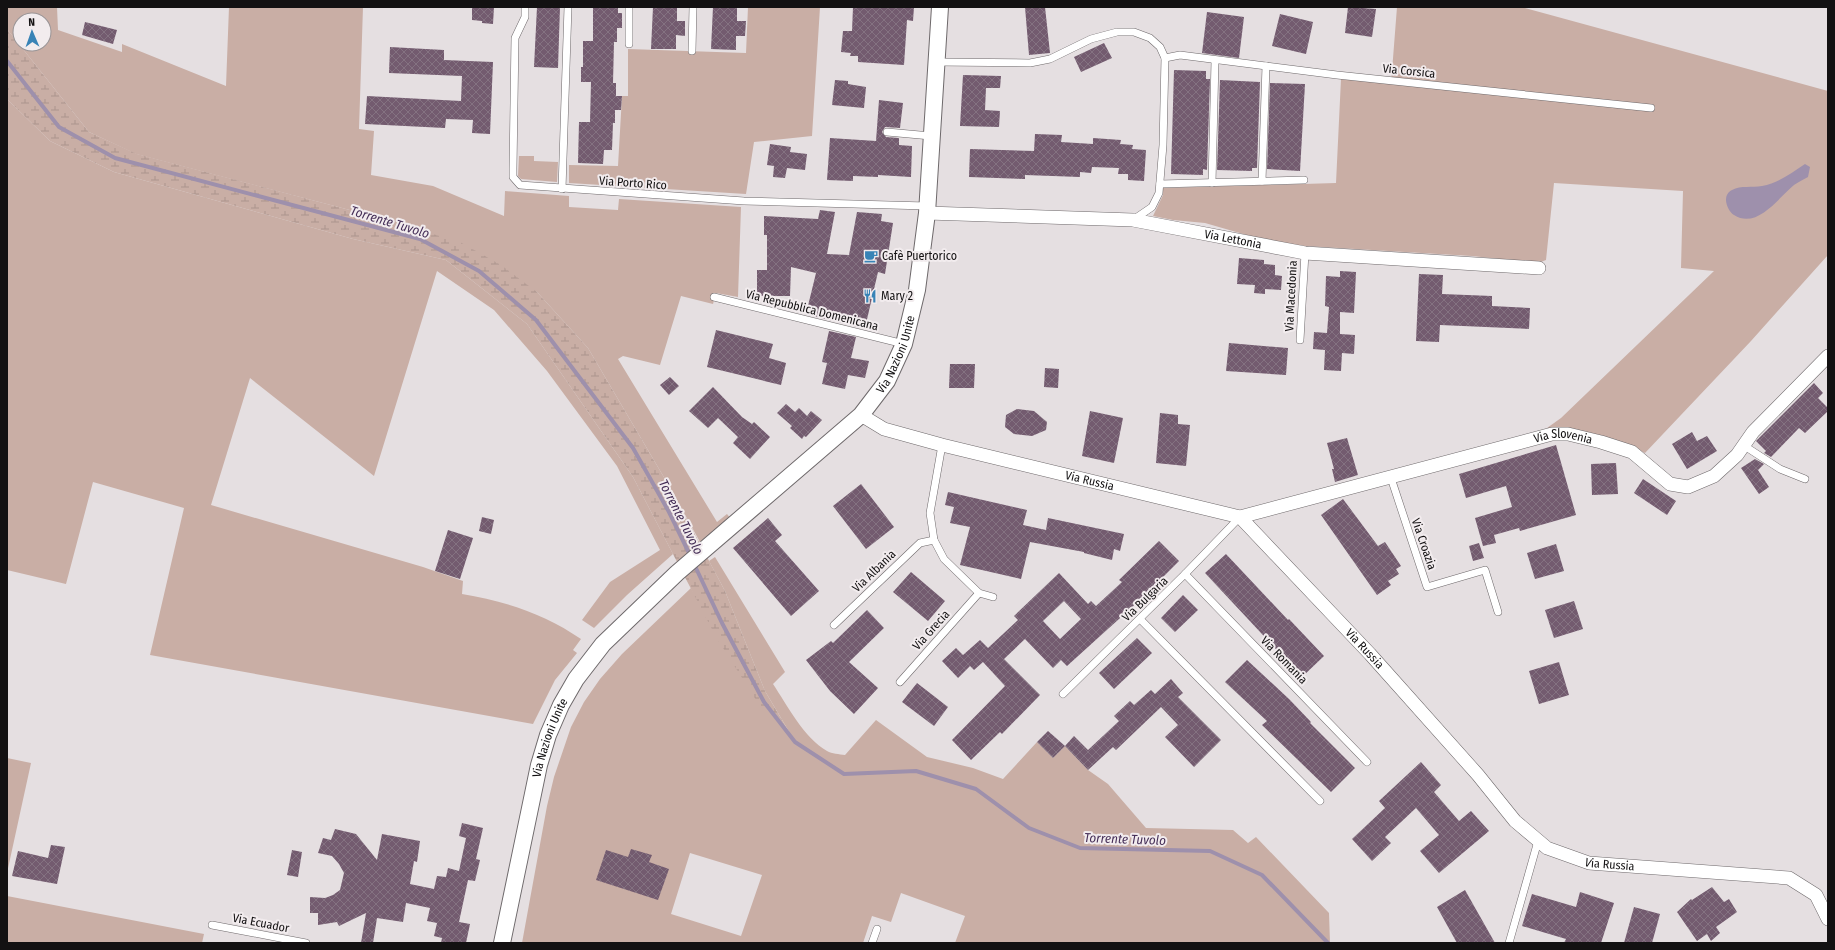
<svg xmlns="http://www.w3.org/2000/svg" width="1835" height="950" viewBox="0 0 1835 950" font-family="'Fira Sans Condensed',sans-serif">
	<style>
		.grass { fill: #c9aea5; fill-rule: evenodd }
		.wetland { fill: url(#wetland-marsh) }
		.water { fill: #9e90ac }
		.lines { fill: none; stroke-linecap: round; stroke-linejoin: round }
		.stream { stroke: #9e90ac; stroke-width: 4 }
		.building { fill: url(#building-cross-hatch); fill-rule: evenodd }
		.service-casing { stroke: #6e696b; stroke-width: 8 }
		.minor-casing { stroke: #6e696b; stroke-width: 14 }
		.tertiary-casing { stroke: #6e696b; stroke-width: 18 }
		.service { stroke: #fff; stroke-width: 7 }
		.minor { stroke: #fff; stroke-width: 13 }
		.tertiary { stroke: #fff; stroke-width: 16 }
		.labels { text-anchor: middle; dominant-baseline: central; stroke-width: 4; stroke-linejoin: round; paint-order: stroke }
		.street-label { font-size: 12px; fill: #131112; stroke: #f2ecee }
		.poi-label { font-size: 12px; fill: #131112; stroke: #f2ecee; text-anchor: start }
		.water-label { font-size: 13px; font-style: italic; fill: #452e57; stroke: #f2ecee }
	</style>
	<defs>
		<pattern id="wetland-marsh" width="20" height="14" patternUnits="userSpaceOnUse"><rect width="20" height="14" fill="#c9aea5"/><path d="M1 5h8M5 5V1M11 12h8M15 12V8" fill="none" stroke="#ac958d"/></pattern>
		<pattern id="building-cross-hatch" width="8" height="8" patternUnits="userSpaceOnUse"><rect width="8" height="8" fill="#735b6f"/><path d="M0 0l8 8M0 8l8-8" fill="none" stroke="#847281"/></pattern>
	</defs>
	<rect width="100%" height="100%" fill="#e5dfe1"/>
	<g class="grass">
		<path d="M7 7H57L58 30 122 52V44L226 86 229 7H363L359 129 374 131 371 175 433 186 504 216 505 191 569 196V207L618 210 619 199 741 207 738 297 716 293 713 304 681 296 660 365 623 356 618 359 717 522 727 514 731 519 700 542 672 491 588 348 537 292 365 214 136 154 89 132 7 29ZM20 20H44V44H20Z"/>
		<path d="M748 7H820L812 136 754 142 746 194 569 183V165L618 166 622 96H628V49L746 53Z"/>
		<path d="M1397 7H1521L1828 91V255L1751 341 1645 453C1614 437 1582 428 1547 428L1561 418 1714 271 1681 268 1683 191 1554 183 1546 260 1538 263 1472 256 1305 246 1264 240 1205 223 1173 220 1153 216 1163 195V188L1336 183 1341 79 1391 84Z"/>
		<path d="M7 99 50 141 114 172 353 239 446 260 527 324 633 477 673 554 627 595 594 628 582 620 610 582 660 550 617 466 547 371 494 310 437 271 374 476 250 378 211 505 423 567 463 581 462 594C505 601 545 614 581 639L573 650 577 653 555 680 533 724 150 655 184 508 93 482 66 584 7 570Z"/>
		<path d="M519 156H534V161L558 162 557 182 521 179 518 176Z"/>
		<path d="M715 557 785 672 773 684C787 705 804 738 827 751 832 754 839 754 845 755L876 720 927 757 973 768 1003 779 1037 742 1053 758 1065 746 1088 770 1108 784 1146 828 1233 830 1248 843 1256 837 1329 913 1330 943H955L965 916 901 893 891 922 872 916 863 943H522L547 806 554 777 571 727 584 702 600 679 622 654 691 588 699 602 794 740 765 691 725 591 709 561ZM690 853 762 875 741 936 671 914Z"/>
		<path d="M7 758 31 763 7 873Z"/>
		<path d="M7 896 204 934 202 943H7Z"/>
	</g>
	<path class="wetland" d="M7 29 89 132 137 154 365 214 460 242 501 265 537 292 588 348 672 491 725 591 765 691 795 742 758 703 716 637 633 477 527 324 446 260 353 239 114 172 50 141 7 99Z"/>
	<path class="water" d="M1805 164 1810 167 1808 177C1803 180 1798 182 1794 185 1779 197 1757 230 1734 215 1730 213 1726 205 1726 200 1726 195 1728 192 1732 190 1741 185 1752 188 1762 186 1779 183 1791 173 1805 164Z"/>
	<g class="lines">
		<g class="stream">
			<path d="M7 61 59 127 115 158 420 239 479 271 536 320 633 448 669 512 691 557"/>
			<path d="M694 564 722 623 764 702 795 742 844 774 916 771 976 789 1029 828 1080 848 1210 851 1262 875 1328 943"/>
		</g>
	</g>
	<g class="building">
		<path d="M472 7H494L493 24 482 23V21L472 20Z"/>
		<path d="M537 7H560L558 68 534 67Z"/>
		<path d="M593 7H618V13H622V28H617V42H614L613 83H616V96H622L621 110H615V123H613L612 150H604L603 164 578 163 579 122H590L591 82H581V67H583V41H593Z"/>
		<path d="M653 7 677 8V21H685V36L676 35V49H651Z"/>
		<path d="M713 7 737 8V21H746L745 36H736V50L711 49Z"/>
		<path d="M853 7H914L913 21 907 20 904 65 858 62V56H850L851 53 841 52 843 31H852Z"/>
		<path d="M1025 7H1045L1050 53 1029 55Z"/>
		<path d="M1348 7 1376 9 1372 37 1345 33Z"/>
		<path d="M1207 12 1244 17 1239 58 1202 53Z"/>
		<path d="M1280 14 1313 22 1306 54 1272 46Z"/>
		<path d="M85 22 117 30 113 44 82 35Z"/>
		<path d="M1104 43 1112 58 1081 72 1074 57Z"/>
		<path d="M390 47 444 50V60L493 62 490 134 472 133 473 120 446 119 445 128 365 124 367 96 461 101 462 76 389 73Z"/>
		<path d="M1174 70 1206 71V79H1210L1207 170 1203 169V175L1171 174Z"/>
		<path d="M963 75 1001 76 1000 88H986L985 110 1000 111 999 127 960 126Z"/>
		<path d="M835 80 848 81V84L866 87 864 108 832 105Z"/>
		<path d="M1220 80 1260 82 1257 168H1252V171L1217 170Z"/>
		<path d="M1270 83 1305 84 1300 171 1267 169Z"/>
		<path d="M879 100 903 103 900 128 885 127 882 132 886 137 899 138V145L912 146 911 177 878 175V177L853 176V181L827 180 830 138 876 141Z"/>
		<path d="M1035 134 1062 135 1061 142 1093 144V138L1121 140 1120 144 1133 145 1132 149 1146 150 1144 181 1128 180V174H1118L1119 168 1092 167 1091 173 1080 172V177L1025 175V179L969 177 970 149 1034 151Z"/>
		<path d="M770 144 791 147 790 152 807 154 805 170 787 168 785 178 773 177 774 166 767 165Z"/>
		<path d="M820 210 835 212 827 254 849 255 857 212 882 214 881 221 893 223 885 274 878 272 865 328 858 326V327L806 314 816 273 791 267 790 296H757V270H767V235H764V216L818 219Z"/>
		<path d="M1239 258 1264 260V264L1275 265V275L1282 276 1281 290 1265 289V294L1254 293 1255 285 1237 284Z"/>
		<path d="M1340 271 1356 272 1354 313 1340 312V334L1355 335 1354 354 1342 353 1341 371 1324 370 1325 350 1313 349 1314 332 1327 333 1329 307 1325 306 1326 276 1340 277Z"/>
		<path d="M1419 274 1443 275 1442 294 1492 296V306L1530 308 1529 329 1440 325 1439 342 1416 341Z"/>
		<path d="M716 330 773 344 769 358 786 363 781 385 707 367Z"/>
		<path d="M829 331 856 337 851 358 869 361 865 378 848 375 845 389 822 384 827 363 822 362Z"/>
		<path d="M1229 343 1288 348 1286 375 1226 371Z"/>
		<path d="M950 364H975L974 388H949Z"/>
		<path d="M1045 368 1059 369 1058 388 1044 387Z"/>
		<path d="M670 377 679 386 669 395 660 385Z"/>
		<path d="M1814 383 1823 393 1818 398 1828 408V411L1805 433 1799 428 1771 457 1764 453 1766 451 1756 441Z"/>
		<path d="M713 387 742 417 752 424 754 422 770 437 750 459 733 443 738 437 718 418 708 428 689 411Z"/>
		<path d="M786 404 795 412 799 408 807 416 811 411 822 420 806 437 804 436 802 439 790 428 792 426 777 413Z"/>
		<path d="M1017 409 1034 411 1047 422 1046 430 1032 436 1014 434 1005 427 1006 415Z"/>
		<path d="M1090 411 1123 418 1114 463 1082 456Z"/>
		<path d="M1160 413 1178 415V424L1190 425 1186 466 1156 463Z"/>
		<path d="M1692 432 1697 441 1707 436 1717 451 1687 469 1672 444Z"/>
		<path d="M1347 438 1358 475 1335 482 1332 469H1334L1327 443Z"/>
		<path d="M1556 445 1576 515 1520 531 1519 528 1494 535 1496 543 1483 546 1475 518 1512 507 1506 486 1466 498 1459 474Z"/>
		<path d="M1755 459 1764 464 1758 470 1769 487 1759 494 1741 468Z"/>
		<path d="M1616 463 1618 494 1592 495 1591 464Z"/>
		<path d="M1643 479 1676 501 1667 515 1634 493Z"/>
		<path d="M861 484 894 527 866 549 833 506Z"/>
		<path d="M948 492 1027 510 1023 525 1046 530 1048 518 1124 534 1120 551 1114 549 1112 560 1084 553V552L1030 542 1021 579 960 565 970 527 950 523 954 507 945 505Z"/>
		<path d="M1343 499 1378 546 1385 542 1401 566 1396 569 1399 574 1388 581 1391 585 1377 595 1321 515Z"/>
		<path d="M482 517 494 520 491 534 479 531Z"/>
		<path d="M768 518 782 535 775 541 819 591 791 616 733 548Z"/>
		<path d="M448 530 473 538 460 579 435 571Z"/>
		<path d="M1159 541 1179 561 1140 600 1067 666 1061 660 1053 668 1025 639 1004 659 1040 695 1002 734 1000 732 971 760 952 740 1005 686 983 662 974 670 970 666 958 678 942 661 956 648 963 655 980 640 988 648 1018 620 1014 616 1059 573 1088 604 1091 601 1096 606 1122 582 1119 580ZM1064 601 1081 619 1060 639 1043 621Z"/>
		<path d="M1479 543 1484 558 1473 561 1469 546Z"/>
		<path d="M1556 544 1564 571 1535 579 1527 553Z"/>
		<path d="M1226 554 1288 620 1289 619 1324 656 1302 677 1205 573Z"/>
		<path d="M911 572 945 601 928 621 893 592Z"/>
		<path d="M1183 595 1198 610 1175 632 1161 618Z"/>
		<path d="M1574 601 1583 629 1554 638 1545 610Z"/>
		<path d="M867 610 884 628 849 662 878 688 854 714 830 691 806 660 831 641 833 643Z"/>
		<path d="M1137 638 1152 653 1114 689 1099 673Z"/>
		<path d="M1247 660 1289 699 1311 722 1310 723 1355 768 1331 792 1262 725 1267 721 1225 682Z"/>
		<path d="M1559 662 1569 695 1539 704 1529 671Z"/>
		<path d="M1171 679 1183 693 1178 697 1221 740 1194 767 1165 737 1178 725 1161 707 1116 750 1113 747 1088 770 1065 746 1074 736 1088 750 1119 721 1114 716 1130 701 1134 705 1151 690 1155 694Z"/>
		<path d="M917 683 948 707 934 726 902 702Z"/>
		<path d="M1048 731 1065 746 1053 758 1037 742Z"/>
		<path d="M1421 762 1441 785 1434 792 1459 821 1471 811 1489 831 1439 873 1420 851 1439 835 1416 808 1385 837 1391 843 1372 861 1352 839 1385 808 1379 801Z"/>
		<path d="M462 823 483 828 476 859 480 860 475 881 468 880 459 922 470 924 466 943H441L442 938 434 936 437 923 427 921 430 908 406 903 403 922 377 918 373 943H361L366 913 339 926 337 922 318 925V913H310V897L325 898 333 895 340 890 344 873 339 864 332 856 318 853 323 838 331 840 335 829 356 834 377 860 382 834 420 841 417 862 414 861 410 884 434 889 437 876 446 877 448 868 459 871 466 838 459 836Z"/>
		<path d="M51 845 65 847 57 884 12 876 18 851 48 858Z"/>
		<path d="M631 849 652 855 649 862 669 869 658 900 596 880 606 850 628 857Z"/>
		<path d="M292 850 302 852 298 877 287 875Z"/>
		<path d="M1712 887 1724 902 1729 899 1737 912 1716 927 1720 933 1711 941 1707 934 1697 941 1677 912 1691 899 1692 900Z"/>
		<path d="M1465 890 1495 943H1457L1437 907Z"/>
		<path d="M1580 892 1614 903 1601 943H1564L1566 939 1522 926 1532 894 1576 907Z"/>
		<path d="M1634 907 1660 914 1652 943H1624Z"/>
	</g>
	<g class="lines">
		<g class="service-casing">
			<g id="service">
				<path d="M525 7V17L515 38 513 168V177L520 185 744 201 927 206"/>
				<path d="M629 44V7"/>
				<path d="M692 51 693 7"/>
				<path d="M1165 58 1180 55 1337 75 1651 108"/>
				<path d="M936 62 1030 63 1050 59 1091 39 1117 32H1134L1150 38 1160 47 1165 58 1163 145 1159 193 1152 207 1133 220"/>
				<path d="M887 132 931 136"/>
				<path d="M1262 181 1266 66"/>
				<path d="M1212 183 1215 61"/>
				<path d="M1160 184 1304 180"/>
				<path d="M562 189 568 7"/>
				<path d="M714 297 904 344"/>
				<path d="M1300 340 1305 253"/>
				<path d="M942 445 930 513 934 540 944 559 979 593 993 597"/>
				<path d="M1743 445 1780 469 1805 479"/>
				<path d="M1391 478 1427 587 1485 570 1498 612"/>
				<path d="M1185 574 1367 762"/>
				<path d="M1140 619 1320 801"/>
				<path d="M834 625 920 543 934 540"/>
				<path d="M900 682 979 593"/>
				<path d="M1063 694 1185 574 1240 517"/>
				<path d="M212 925 306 943"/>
				<path d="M872 943 877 929"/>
				<path d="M1509 943 1538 841"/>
			</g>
		</g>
		<g class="minor-casing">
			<g id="minor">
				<path id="s1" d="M927 213 1133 220 1305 253 1539 268"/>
				<path id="s2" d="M861 415 884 429 942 445 1240 517 1370 654 1478 775 1515 821 1547 848 1589 863 1789 878 1816 895 1828 919"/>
				<path id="s3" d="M1240 517 1552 434H1568L1601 442 1632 452 1670 484 1688 487 1714 476 1737 455 1753 432 1828 356"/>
			</g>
		</g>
		<g class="tertiary-casing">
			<g id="tertiary">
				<path id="s4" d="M502 943 539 765 548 735 561 705 576 679 603 644 677 573 861 415 887 381 904 344 917 290 927 213 940 7"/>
			</g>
		</g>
		<use href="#service" class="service"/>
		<use href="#minor" class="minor"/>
		<use href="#tertiary" class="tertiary"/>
	</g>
	<defs>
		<g id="cafe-bare" transform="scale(1.08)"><path d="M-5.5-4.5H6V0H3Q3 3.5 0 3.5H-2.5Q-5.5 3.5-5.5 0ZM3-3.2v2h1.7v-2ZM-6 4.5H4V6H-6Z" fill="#3883b6" stroke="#f2ecee" stroke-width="2.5" paint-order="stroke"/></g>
		<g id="restaurant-bare" transform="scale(1.08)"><path d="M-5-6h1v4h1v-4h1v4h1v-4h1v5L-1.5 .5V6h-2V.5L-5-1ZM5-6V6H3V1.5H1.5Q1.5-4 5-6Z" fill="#3883b6" stroke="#f2ecee" stroke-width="2.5" paint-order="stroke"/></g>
	</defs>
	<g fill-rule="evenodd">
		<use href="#cafe-bare" x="871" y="256"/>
		<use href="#restaurant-bare" x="870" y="296"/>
	</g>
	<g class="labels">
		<g class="street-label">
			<text transform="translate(1409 71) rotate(6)">Via Corsica</text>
			<text transform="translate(633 183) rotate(4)">Via Porto Rico</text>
			<text stroke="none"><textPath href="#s1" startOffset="308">Via Lettonia</textPath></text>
			<text transform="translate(1291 296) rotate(-87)">Via Macedonia</text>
			<text transform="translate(812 310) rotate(14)">Via Repubblica Domenicana</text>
			<text stroke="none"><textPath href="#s4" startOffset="736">Via Nazioni Unite</textPath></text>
			<text stroke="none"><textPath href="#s3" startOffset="334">Via Slovenia</textPath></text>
			<text stroke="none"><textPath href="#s2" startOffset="239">Via Russia</textPath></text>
			<text transform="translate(1424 544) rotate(71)">Via Croazia</text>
			<text transform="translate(874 571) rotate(-44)">Via Albania</text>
			<text transform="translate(1145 599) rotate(-44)">Via Bulgaria</text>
			<text transform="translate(931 630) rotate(-48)">Via Grecia</text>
			<text stroke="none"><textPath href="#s2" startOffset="575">Via Russia</textPath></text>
			<text transform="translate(1284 660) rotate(46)">Via Romania</text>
			<text stroke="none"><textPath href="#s4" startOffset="211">Via Nazioni Unite</textPath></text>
			<text stroke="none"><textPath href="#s2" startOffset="911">Via Russia</textPath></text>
			<text transform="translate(261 923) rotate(11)">Via Ecuador</text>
		</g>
		<g class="poi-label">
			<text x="882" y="256">Cafè Puertorico</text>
			<text x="881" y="296">Mary 2</text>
		</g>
		<g class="water-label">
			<text transform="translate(390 222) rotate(17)">Torrente Tuvolo</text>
			<text transform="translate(681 517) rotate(63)">Torrente Tuvolo</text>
			<text transform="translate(1125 839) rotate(2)">Torrente Tuvolo</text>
		</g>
	</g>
	<rect width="1835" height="950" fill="none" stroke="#131112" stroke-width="16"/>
	<g transform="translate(32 32) rotate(358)"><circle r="19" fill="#f2ecee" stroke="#999496"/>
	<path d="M0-3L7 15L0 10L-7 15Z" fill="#3883b6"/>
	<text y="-6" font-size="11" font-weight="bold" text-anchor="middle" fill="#131112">N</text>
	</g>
</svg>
